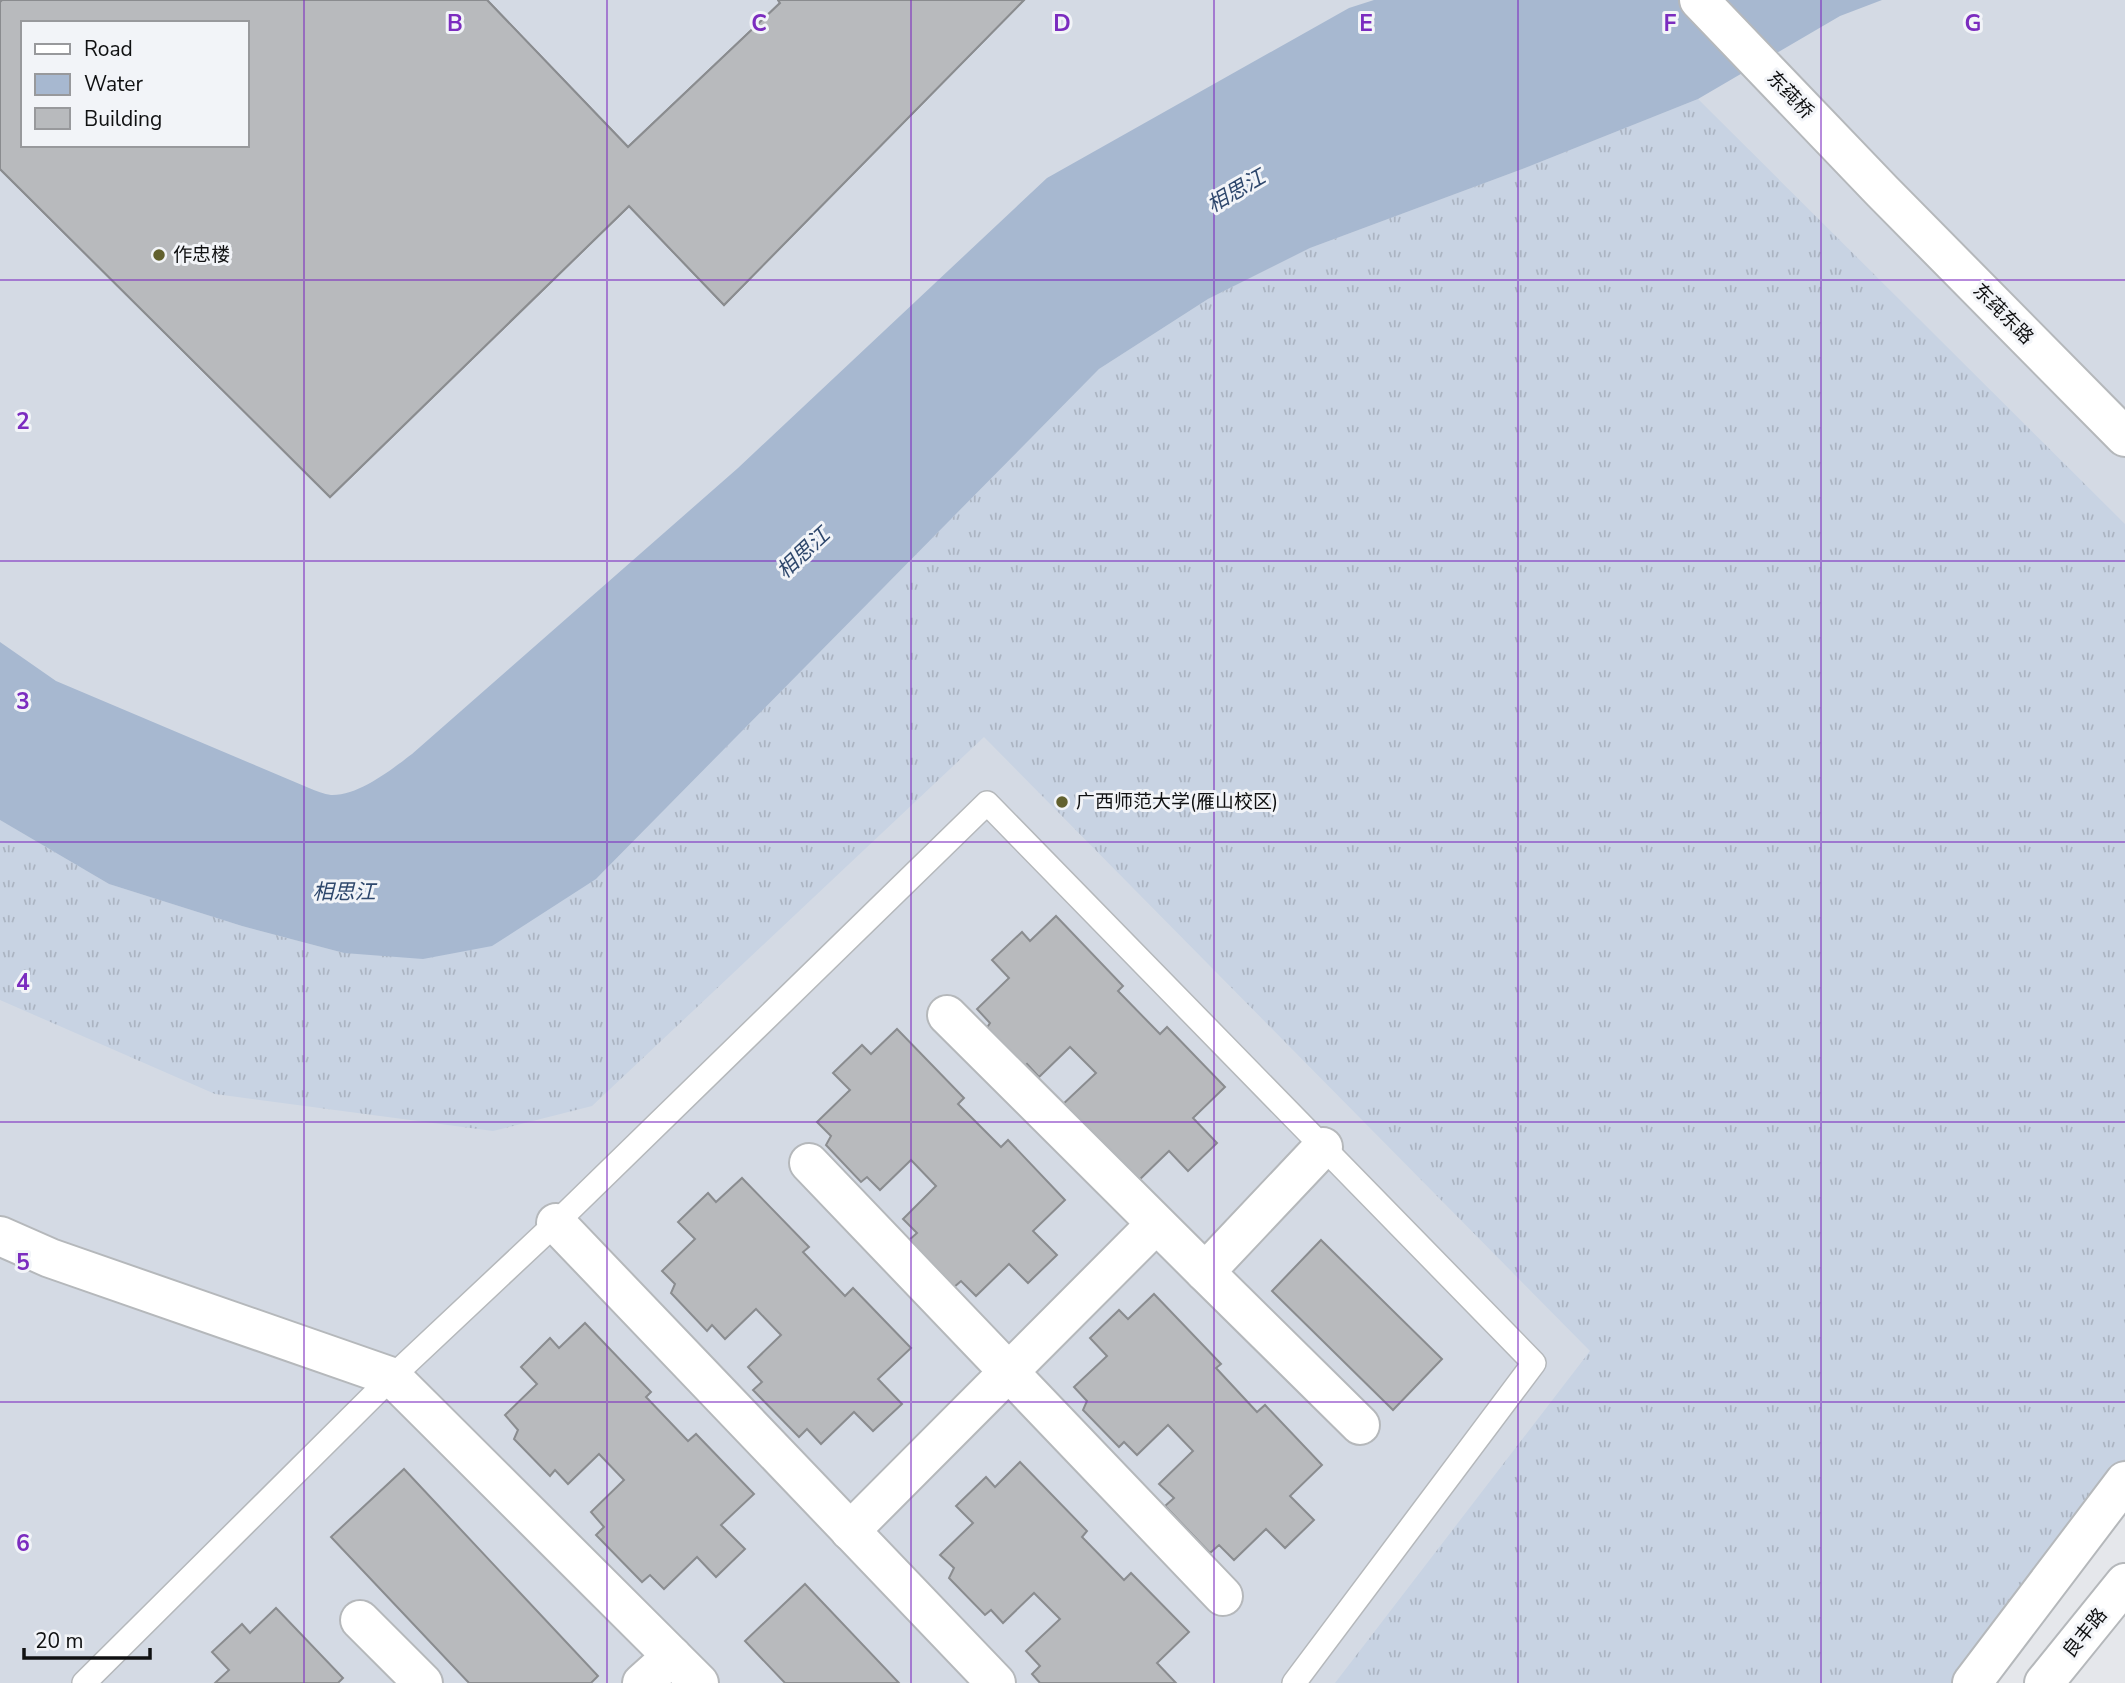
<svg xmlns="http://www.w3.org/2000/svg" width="2125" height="1683" viewBox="0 0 2125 1683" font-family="'Nunito Sans','Noto Sans SC',sans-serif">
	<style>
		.built { fill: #d4dae4; fill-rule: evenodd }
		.grass { fill: url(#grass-tufts) }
		.water { fill: #a7b8d0 }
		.building { fill: #b8babd; stroke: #8a8c8f; stroke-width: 2; fill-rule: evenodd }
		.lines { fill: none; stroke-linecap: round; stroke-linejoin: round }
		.service-casing { stroke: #b5b8bb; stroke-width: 26 }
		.minor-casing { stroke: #b5b8bb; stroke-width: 42 }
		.tertiary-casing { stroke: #b5b8bb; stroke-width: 42 }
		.trunk-casing { stroke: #b5b8bb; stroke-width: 42 }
		.service { stroke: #fff; stroke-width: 23 }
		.minor { stroke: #fff; stroke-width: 38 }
		.tertiary { stroke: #fff; stroke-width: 38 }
		.trunk { stroke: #fff; stroke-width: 38 }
		.grid { fill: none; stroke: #7b2cbf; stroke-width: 2; stroke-opacity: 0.55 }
		.poi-dot { fill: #62612e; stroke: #f2f4f8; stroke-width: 2.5 }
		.labels { text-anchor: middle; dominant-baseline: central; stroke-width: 6; stroke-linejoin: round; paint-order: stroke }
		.street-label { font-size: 19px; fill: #101112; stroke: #f2f4f8 }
		.poi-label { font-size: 19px; fill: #101112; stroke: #f2f4f8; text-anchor: start }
		.water-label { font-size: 21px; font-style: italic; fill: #2e476c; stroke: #f2f4f8 }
		.grid-label { font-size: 23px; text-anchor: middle; font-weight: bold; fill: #7b2cbf; stroke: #f2f4f8; stroke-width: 6; stroke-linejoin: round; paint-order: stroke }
	</style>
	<defs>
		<pattern id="grass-tufts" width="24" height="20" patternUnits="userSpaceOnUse" patternTransform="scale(1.75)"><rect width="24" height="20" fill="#c8d3e3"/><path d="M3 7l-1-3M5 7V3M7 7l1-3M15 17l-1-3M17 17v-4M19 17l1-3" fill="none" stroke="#abb4c2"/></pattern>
	</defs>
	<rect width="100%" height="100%" fill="#e5e7eb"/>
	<path class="built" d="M0 0H2125V1459L1952 1683H0ZM23 23H247V145H23Z"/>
	<path class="grass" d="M1698 99 2125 524V1459L1952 1683H1335L1590 1351 984 737 592 1106 493 1131 215 1094 0 1000V820L109 884 242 926 344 953 596 879 1099 369 1208 299 1310 248 1525 168Z"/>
	<path class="water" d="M1374 0H1882L1840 16 1698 99 1525 168 1310 248 1208 299 1099 369 596 879 492 946 423 959 344 953 242 926 109 884 0 820V642L56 681 309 788C316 791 324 794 331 795 358 796 391 770 412 754L738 468 1047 178 1349 8Z"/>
	<g class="building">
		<path d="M2 0H139L115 23H23V145H126L334 361 519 182 343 0H487L628 147 780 3 778 0H1024L724 305 629 206 330 497 0 169V2Z"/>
		<path d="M2 0H487L628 147 780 3 778 0H1024L724 305 629 206 330 497 0 169V2ZM23 23H247V145H23Z"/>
		<path d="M1056 916 1123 986 1118 991 1160 1034 1167 1027 1225 1087 1193 1118 1217 1143 1188 1171 1169 1151 1136 1183 1061 1106 1096 1073 1070 1047 1039 1077 1027 1064 1021 1069 984 1032 990 1023 977 1009 1009 978 992 960 1022 932 1030 941Z"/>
		<path d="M897 1029 964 1098 958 1104 1001 1147 1008 1140 1065 1200 1033 1231 1057 1255 1028 1283 1009 1264 976 1296 961 1281 953 1288 908 1241 917 1233 903 1219 936 1186 911 1160 880 1190 867 1177 861 1182 826 1145 831 1136 817 1122 850 1090 833 1073 862 1045 871 1054Z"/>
		<path d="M742 1178 809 1247 803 1252 845 1296 853 1288 911 1348 878 1379 902 1404 873 1431 854 1412 821 1444 807 1429 799 1437 753 1390 762 1382 748 1367 781 1335 756 1309 725 1339 712 1325 707 1331 671 1293 675 1284 662 1271 695 1239 678 1222 708 1193 716 1202Z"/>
		<path d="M1321 1240 1442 1359 1393 1410 1272 1291Z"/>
		<path d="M1154 1294 1221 1364 1216 1368 1257 1412 1265 1405 1322 1465 1290 1496 1314 1520 1285 1548 1266 1529 1234 1560 1219 1545 1210 1553 1165 1506 1174 1498 1159 1484 1193 1451 1168 1425 1137 1455 1124 1442 1119 1447 1083 1410 1087 1401 1074 1387 1107 1356 1090 1338 1119 1310 1128 1319Z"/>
		<path d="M585 1323 651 1392 646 1397 688 1441 696 1434 754 1494 721 1525 745 1549 716 1577 697 1557 664 1589 650 1575 642 1582 596 1535 604 1527 591 1512 624 1480 599 1454 568 1484 555 1470 550 1476 514 1439 518 1430 505 1415 537 1384 521 1367 550 1338 559 1348Z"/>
		<path d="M1020 1462 1087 1531 1082 1537 1124 1580 1131 1573 1189 1632 1157 1663 1176 1683H1040L1032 1674 1040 1666 1026 1651 1060 1619 1034 1593 1003 1623 991 1610 985 1615 949 1578 954 1568 940 1555 973 1523 956 1506 986 1477 995 1487Z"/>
		<path d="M404 1469 598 1676 591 1683H469L331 1537Z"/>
		<path d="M805 1584 899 1683H785L745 1641Z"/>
		<path d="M276 1608 343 1678 338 1683H215L229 1670 212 1652 242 1624 250 1633Z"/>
	</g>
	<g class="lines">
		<g class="service-casing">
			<path id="service" d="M84 1683 392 1377 556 1223 987 803 1534 1363 1294 1683"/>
		</g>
		<g class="minor-casing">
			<g id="minor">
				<path d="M1699 0 1882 191 2125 437"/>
				<path d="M947 1015 1205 1272 1323 1147"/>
				<path d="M809 1163 1223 1596"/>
				<path d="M556 1223 996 1683"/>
				<path d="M0 1236 50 1258 392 1377 699 1683"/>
				<path d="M1205 1272 1360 1425"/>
				<path d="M850 1531 1156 1224"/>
				<path d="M360 1620 423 1683"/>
				<path d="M642 1683 672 1656"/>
			</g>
		</g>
		<g class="tertiary-casing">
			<path id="tertiary" d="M1972 1683 2125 1481"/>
		</g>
		<g class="trunk-casing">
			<path id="trunk" d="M2044 1683 2125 1583"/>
		</g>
		<use href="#service" class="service"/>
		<use href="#minor" class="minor"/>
		<use href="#tertiary" class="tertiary"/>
		<use href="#trunk" class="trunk"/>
	</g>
	<path class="grid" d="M304 0V1683M607 0V1683M911 0V1683M1214 0V1683M1518 0V1683M1821 0V1683M0 280H2125M0 561H2125M0 842H2125M0 1122H2125M0 1402H2125"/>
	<g class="poi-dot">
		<circle cx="159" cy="255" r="7"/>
		<circle cx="1062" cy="802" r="7"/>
	</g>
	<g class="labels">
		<g class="street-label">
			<text transform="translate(1790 95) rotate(46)">东莼桥</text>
			<text transform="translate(2003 314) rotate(45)">东莼东路</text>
			<text transform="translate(2085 1633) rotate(-51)">良丰路</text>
		</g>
		<g class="poi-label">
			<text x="173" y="255">作忠楼</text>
			<text x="1076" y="802">广西师范大学(雁山校区)</text>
		</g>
		<g class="water-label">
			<text transform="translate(1236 191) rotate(-30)">相思江</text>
			<text transform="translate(803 553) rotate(-43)">相思江</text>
			<text x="344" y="892">相思江</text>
		</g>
	</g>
	<g class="grid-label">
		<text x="455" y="31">B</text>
		<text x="759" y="31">C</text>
		<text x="1062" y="31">D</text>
		<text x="1366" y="31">E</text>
		<text x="1670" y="31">F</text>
		<text x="1973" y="31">G</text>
		<text x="23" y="429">2</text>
		<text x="23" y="709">3</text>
		<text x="23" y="990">4</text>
		<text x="23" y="1270">5</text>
		<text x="23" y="1551">6</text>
	</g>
	<rect x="21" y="21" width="228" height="126" fill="#f2f4f8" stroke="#98999c" stroke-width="2"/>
	<rect x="35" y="44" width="35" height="10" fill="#ffffff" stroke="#98999c" stroke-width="2"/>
	<text x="84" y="56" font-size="21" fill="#101112">Road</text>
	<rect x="35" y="74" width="35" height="21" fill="#a7b8d0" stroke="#98999c" stroke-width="2"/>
	<text x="84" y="91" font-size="21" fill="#101112">Water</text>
	<rect x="35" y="108" width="35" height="21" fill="#b8babd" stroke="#98999c" stroke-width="2"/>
	<text x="84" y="126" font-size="21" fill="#101112">Building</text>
	<path d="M24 1648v10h126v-10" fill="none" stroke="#101112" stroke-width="3.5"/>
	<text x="35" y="1648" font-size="21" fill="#101112" stroke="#f2f4f8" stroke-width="5" paint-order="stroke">20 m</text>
</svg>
